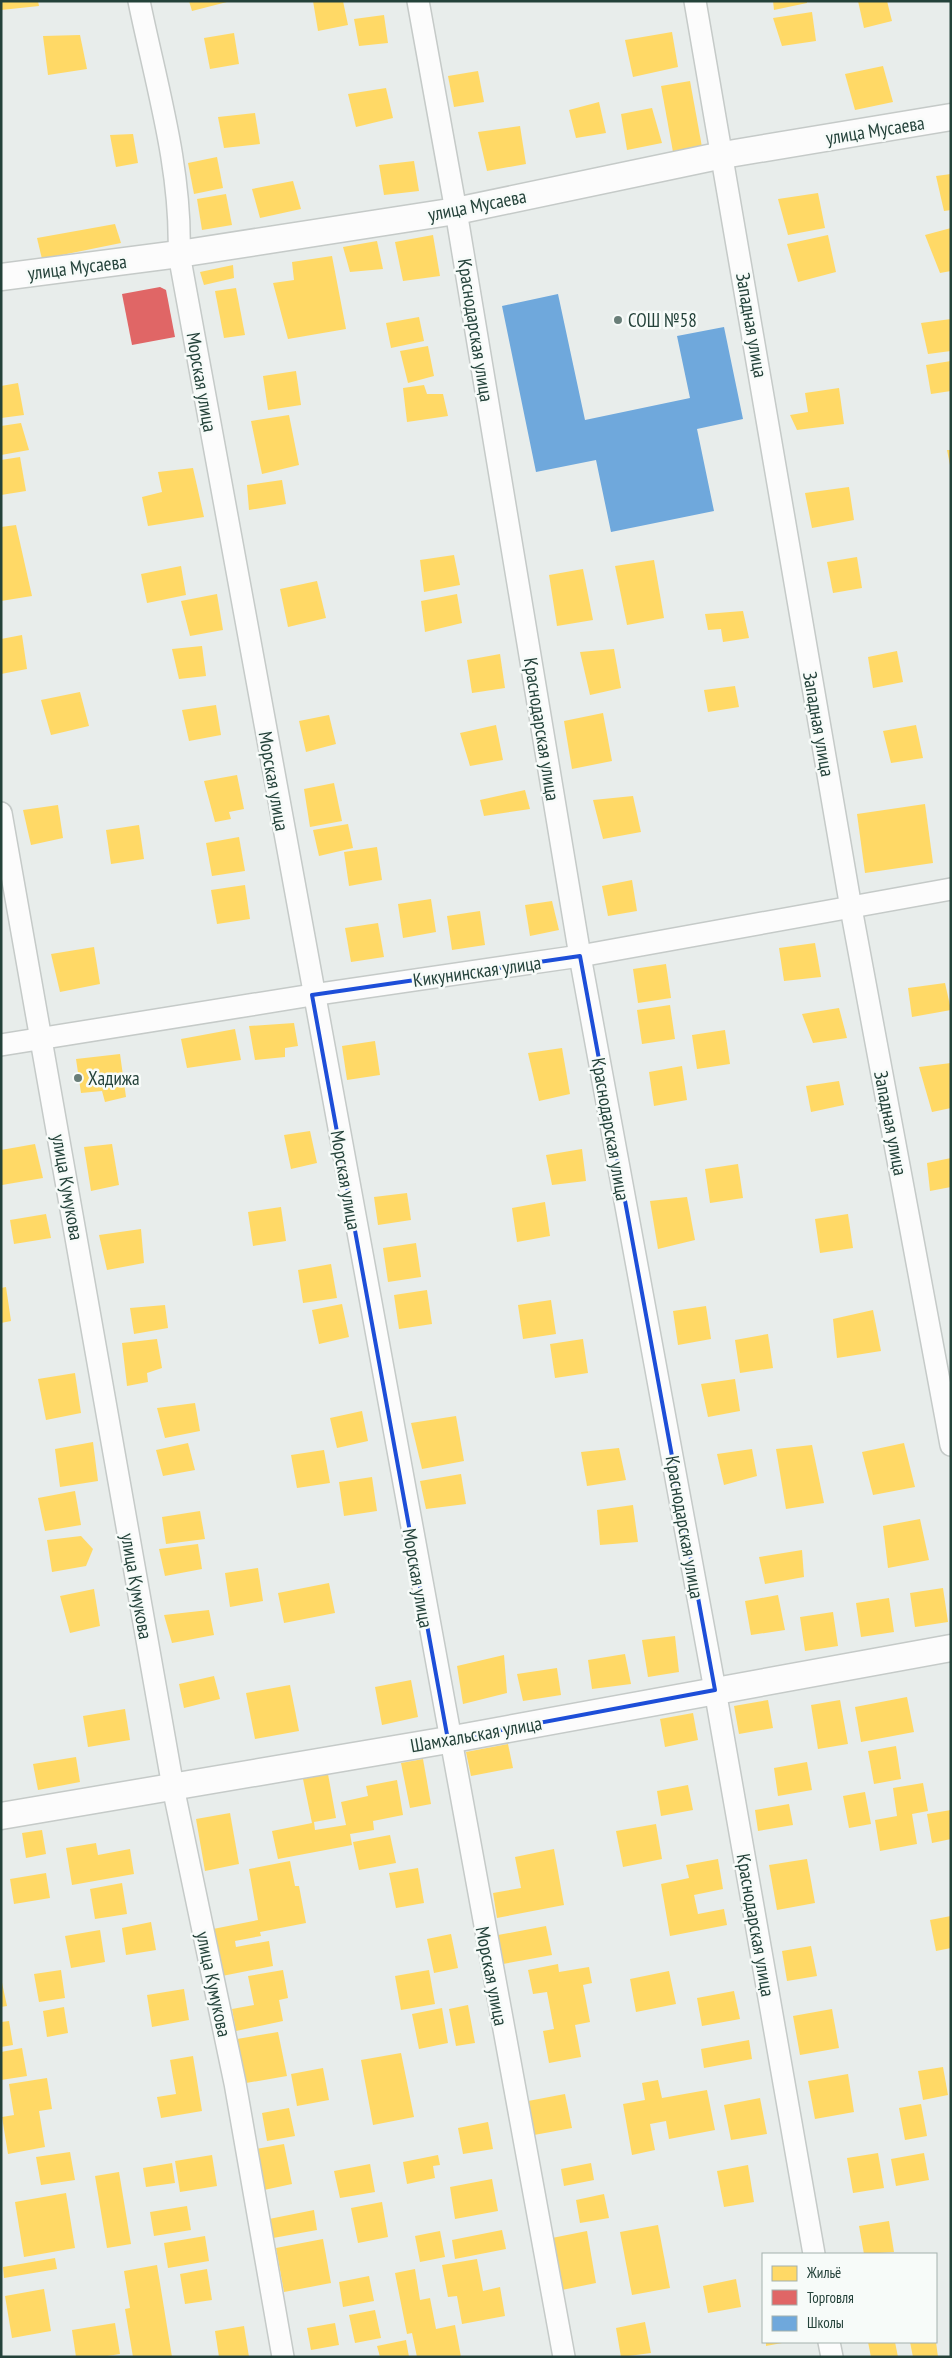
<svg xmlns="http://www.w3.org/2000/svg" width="952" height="2358" viewBox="0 0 952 2358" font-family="'PT Sans Narrow',sans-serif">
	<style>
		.homes { fill: #ffd966 }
		.shops { fill: #e06666 }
		.schools { fill: #6fa8dc }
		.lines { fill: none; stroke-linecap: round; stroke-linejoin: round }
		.minor-casing { stroke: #c5cac8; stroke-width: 24 }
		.tertiary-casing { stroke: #c5cac8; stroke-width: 29 }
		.minor { stroke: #fcfcfc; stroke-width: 21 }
		.tertiary { stroke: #fcfcfc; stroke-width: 26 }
		.marked { fill: none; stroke: #1d4ed8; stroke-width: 4; stroke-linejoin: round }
		.poi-dot { fill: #697e78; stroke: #f7fbf9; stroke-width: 2 }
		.labels { text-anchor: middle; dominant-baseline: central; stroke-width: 5; stroke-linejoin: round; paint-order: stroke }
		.street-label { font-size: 19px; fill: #24423a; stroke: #f7fbf9 }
		.poi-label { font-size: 19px; fill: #24423a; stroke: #f7fbf9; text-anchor: start }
	</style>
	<rect width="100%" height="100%" fill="#e8edeb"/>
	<g class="homes">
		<path d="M1 1H38L39 6 1 10Z"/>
		<path d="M189 1H227V2L192 11Z"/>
		<path d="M313 1H343L348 25 318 31Z"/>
		<path d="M773 1H807V3L774 10Z"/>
		<path d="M858 1H887L892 21 864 28Z"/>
		<path d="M812 12 816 41 782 46 773 18Z"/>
		<path d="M384 15 388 43 359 46 354 19Z"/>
		<path d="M672 32 678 67 633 77 625 40Z"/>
		<path d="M234 33 239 64 210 69 204 38Z"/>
		<path d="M80 35 87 69 48 75 43 36Z"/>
		<path d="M883 66 893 102 855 110 845 74Z"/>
		<path d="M478 71 484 102 454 107 448 76Z"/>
		<path d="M690 81 702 147 673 152 661 86Z"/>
		<path d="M386 88 393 118 356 127 348 94Z"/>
		<path d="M599 102 606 133 576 138 569 110Z"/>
		<path d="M652 108 662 143 627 150 621 114Z"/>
		<path d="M255 113 260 144 224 148 218 117Z"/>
		<path d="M520 126 526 164 487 171 478 132Z"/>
		<path d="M133 134 138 163 116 167 110 135Z"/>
		<path d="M217 157 223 188 194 194 188 163Z"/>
		<path d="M414 161 419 191 384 195 379 165Z"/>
		<path d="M951 174V210L944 211 936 176Z"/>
		<path d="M293 181 301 209 260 218 252 189Z"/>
		<path d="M818 193 825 228 788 235 778 199Z"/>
		<path d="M226 194 232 225 202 230 197 199Z"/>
		<path d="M115 224 121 243 42 259 37 238Z"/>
		<path d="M951 228V271L940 273 925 235Z"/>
		<path d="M433 235 440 276 403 281 395 242Z"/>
		<path d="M828 235 836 272 798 282 787 244Z"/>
		<path d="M377 241 383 269 350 272 343 247Z"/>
		<path d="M332 256 346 329 288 339 273 283 294 280 292 262Z"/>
		<path d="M233 265 234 278 204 285 200 272Z"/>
		<path d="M236 288 245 335 224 338 215 291Z"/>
		<path d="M419 317 424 341 391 348 386 323Z"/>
		<path d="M951 319V351L928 354 921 323Z"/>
		<path d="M428 346 434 376 408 383 400 351Z"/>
		<path d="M951 361V391L931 394 926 365Z"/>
		<path d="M296 371 301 405 268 410 263 376Z"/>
		<path d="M18 383 24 415 1 418V386Z"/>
		<path d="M424 385 427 394H443L448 416 407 422 403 388Z"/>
		<path d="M839 388 844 424 797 430 790 415 808 412 805 393Z"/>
		<path d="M289 415 299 465 262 474 251 421Z"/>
		<path d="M21 423 29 450 1 455V426Z"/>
		<path d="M947 450H951V465H950Z"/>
		<path d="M20 457 26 491 1 495V460Z"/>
		<path d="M193 468 204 517 148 526 142 497 162 492 158 472Z"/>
		<path d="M282 480 286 504 249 510 247 485Z"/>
		<path d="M849 487 854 520 812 528 805 493Z"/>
		<path d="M16 525 32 596 1 601V527Z"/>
		<path d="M454 555 460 585 424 592 420 560Z"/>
		<path d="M857 557 862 588 833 593 827 562Z"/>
		<path d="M654 560 664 618 627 625 615 566Z"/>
		<path d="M181 566 186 595 147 603 141 574Z"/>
		<path d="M583 569 593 620 557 626 549 575Z"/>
		<path d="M317 581 326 618 288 627 280 589Z"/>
		<path d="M217 594 223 630 190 636 181 601Z"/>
		<path d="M457 594 462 623 425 632 421 601Z"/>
		<path d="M743 611 749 638 723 642 721 629 708 630 705 614Z"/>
		<path d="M22 635 27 669 1 674V639Z"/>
		<path d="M202 646 206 676 179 679 172 649Z"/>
		<path d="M614 649 621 688 590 695 580 652Z"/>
		<path d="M897 651 903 682 873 688 868 657Z"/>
		<path d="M500 654 505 688 472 693 467 660Z"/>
		<path d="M735 686 739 707 708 712 704 690Z"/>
		<path d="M80 692 89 726 51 735 41 700Z"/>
		<path d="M216 705 221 735 189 741 182 710Z"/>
		<path d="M603 713 612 761 572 769 564 721Z"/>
		<path d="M329 715 336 744 306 752 299 721Z"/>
		<path d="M496 725 503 760 470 766 460 733Z"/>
		<path d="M916 725 923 758 891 763 883 731Z"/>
		<path d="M237 775 244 809 229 812 231 819 215 822 204 781Z"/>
		<path d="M334 783 342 821 310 827 304 789Z"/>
		<path d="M525 790 530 809 484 816 480 800Z"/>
		<path d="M633 796 641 832 603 839 593 800Z"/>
		<path d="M925 804 933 863 865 873 857 814Z"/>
		<path d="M58 805 63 838 31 845 23 810Z"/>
		<path d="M348 824 353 848 319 856 313 830Z"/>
		<path d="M139 825 144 859 111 864 106 830Z"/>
		<path d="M239 837 245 871 212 876 206 843Z"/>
		<path d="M377 847 382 880 349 886 344 852Z"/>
		<path d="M632 880 637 911 608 916 602 886Z"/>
		<path d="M245 885 250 919 217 924 211 890Z"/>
		<path d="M431 899 436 932 403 938 398 904Z"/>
		<path d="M552 901 559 930 530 936 525 905Z"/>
		<path d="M480 911 485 945 452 950 447 916Z"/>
		<path d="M378 923 384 957 351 962 345 928Z"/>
		<path d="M815 943 821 977 784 981 779 948Z"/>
		<path d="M94 947 100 984 60 992 51 954Z"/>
		<path d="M666 964 671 998 638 1003 633 969Z"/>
		<path d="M945 983 951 1010 912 1017 908 988Z"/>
		<path d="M670 1005 675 1039 642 1044 637 1010Z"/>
		<path d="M839 1008 847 1038 813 1043 802 1014Z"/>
		<path d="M294 1023 298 1046 285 1048V1057L255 1060 249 1026Z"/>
		<path d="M235 1029 241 1060 187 1068 181 1039Z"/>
		<path d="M725 1030 730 1064 697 1069 692 1035Z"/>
		<path d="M375 1041 380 1075 347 1080 342 1046Z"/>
		<path d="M562 1048 570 1094 539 1101 528 1053Z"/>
		<path d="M120 1054 126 1097 105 1102 102 1091 81 1093 76 1059Z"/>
		<path d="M951 1063V1108L932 1112 919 1067Z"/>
		<path d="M682 1066 687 1100 654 1106 649 1072Z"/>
		<path d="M839 1081 844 1105 811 1112 806 1086Z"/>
		<path d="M310 1131 317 1163 291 1169 284 1135Z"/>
		<path d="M35 1144 43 1178 2 1185 1 1150Z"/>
		<path d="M112 1144 119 1185 91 1191 84 1147Z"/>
		<path d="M582 1149 586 1181 552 1185 546 1155Z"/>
		<path d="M951 1158V1187L930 1191 927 1163Z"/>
		<path d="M738 1164 743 1198 710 1203 705 1169Z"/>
		<path d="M407 1193 411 1220 378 1225 374 1197Z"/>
		<path d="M687 1197 695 1240 658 1249 650 1201Z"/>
		<path d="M545 1202 550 1236 517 1242 512 1208Z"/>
		<path d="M281 1207 286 1241 253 1246 248 1212Z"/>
		<path d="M46 1214 51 1238 14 1244 10 1220Z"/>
		<path d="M848 1214 853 1248 820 1253 815 1219Z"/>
		<path d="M141 1229 144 1263 107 1270 99 1235Z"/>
		<path d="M416 1243 421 1277 388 1282 383 1248Z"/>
		<path d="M331 1264 337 1298 303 1303 298 1270Z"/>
		<path d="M6 1287 11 1321 1 1323V1288Z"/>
		<path d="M427 1290 432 1324 399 1329 394 1295Z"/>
		<path d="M551 1300 556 1334 523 1339 518 1305Z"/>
		<path d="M342 1304 349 1337 319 1344 312 1310Z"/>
		<path d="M165 1305 168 1328 134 1334 130 1308Z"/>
		<path d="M706 1306 711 1339 678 1345 673 1311Z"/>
		<path d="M873 1310 881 1351 837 1358 833 1319Z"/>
		<path d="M768 1334 773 1368 740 1373 735 1340Z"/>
		<path d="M157 1339 162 1368 147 1373 148 1382 127 1386 122 1343Z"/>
		<path d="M583 1339 588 1373 555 1378 550 1344Z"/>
		<path d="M75 1373 81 1413 46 1420 38 1379Z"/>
		<path d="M735 1379 740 1411 708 1417 701 1384Z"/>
		<path d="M195 1403 200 1431 165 1438 157 1408Z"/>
		<path d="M362 1411 368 1441 337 1448 330 1418Z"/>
		<path d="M456 1416 464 1461 422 1469 411 1423Z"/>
		<path d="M93 1442 98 1481 60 1487 55 1449Z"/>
		<path d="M188 1443 195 1470 163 1476 156 1450Z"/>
		<path d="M904 1443 915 1487 873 1495 862 1452Z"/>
		<path d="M812 1445 824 1503 786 1509 776 1449Z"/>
		<path d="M619 1448 626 1480 587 1486 581 1452Z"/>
		<path d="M752 1449 757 1476 724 1485 717 1454Z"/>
		<path d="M324 1450 330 1483 297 1488 291 1455Z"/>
		<path d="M461 1474 466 1504 426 1509 420 1481Z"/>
		<path d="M372 1477 377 1511 344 1516 339 1482Z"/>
		<path d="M75 1491 81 1525 45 1531 38 1498Z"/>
		<path d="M633 1505 638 1542 600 1545 597 1510Z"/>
		<path d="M200 1511 205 1539 166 1544 162 1517Z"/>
		<path d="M920 1519 929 1560 888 1568 883 1526Z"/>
		<path d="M81 1536 93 1549 86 1566 52 1572 47 1540Z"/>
		<path d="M198 1544 202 1569 165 1576 159 1549Z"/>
		<path d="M802 1550 804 1577 765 1584 759 1557Z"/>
		<path d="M258 1568 263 1601 230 1607 225 1573Z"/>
		<path d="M329 1583 335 1613 284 1623 278 1593Z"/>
		<path d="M943 1588 948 1622 915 1627 910 1593Z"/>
		<path d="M94 1589 100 1626 70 1633 60 1596Z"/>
		<path d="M778 1595 785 1630 751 1635 745 1601Z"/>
		<path d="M889 1598 894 1632 861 1637 856 1603Z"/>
		<path d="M209 1610 214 1635 172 1643 164 1615Z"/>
		<path d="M833 1612 838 1646 805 1651 800 1617Z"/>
		<path d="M675 1636 679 1672 648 1677 642 1640Z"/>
		<path d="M625 1654 631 1684 592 1689 588 1660Z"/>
		<path d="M504 1655 507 1693 463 1704 457 1666Z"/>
		<path d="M557 1668 561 1695 523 1701 517 1674Z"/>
		<path d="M214 1676 220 1699 184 1708 179 1684Z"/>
		<path d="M411 1680 418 1717 382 1725 375 1687Z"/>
		<path d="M290 1685 299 1731 255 1739 246 1693Z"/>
		<path d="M907 1697 914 1732 861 1742 855 1707Z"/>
		<path d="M768 1700 773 1728 739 1734 734 1706Z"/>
		<path d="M840 1700 848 1744 818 1749 811 1705Z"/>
		<path d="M125 1709 130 1740 88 1747 83 1716Z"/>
		<path d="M693 1713 698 1740 665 1747 660 1719Z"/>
		<path d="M508 1744 513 1768 471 1776 466 1752Z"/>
		<path d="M896 1746 901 1779 874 1784 868 1751Z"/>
		<path d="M76 1757 80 1782 38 1790 33 1764Z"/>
		<path d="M423 1759 431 1804 410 1808 401 1763Z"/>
		<path d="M807 1762 812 1790 778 1796 774 1768Z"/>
		<path d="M328 1774 336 1818 314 1822 315 1830 346 1825 341 1802 368 1796 366 1786 397 1780 403 1815 373 1821 374 1830 350 1834 352 1845 278 1859 272 1831 312 1823 303 1779Z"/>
		<path d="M923 1783 928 1811 912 1814 917 1844 880 1851 875 1820 897 1816 893 1788Z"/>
		<path d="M688 1785 693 1810 661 1816 657 1791Z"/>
		<path d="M865 1792 871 1824 849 1828 843 1796Z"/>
		<path d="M789 1804 793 1825 758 1831 755 1810Z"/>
		<path d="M951 1810V1839L932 1843 927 1814Z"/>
		<path d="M230 1813 239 1864 205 1871 196 1819Z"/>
		<path d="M656 1824 662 1859 623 1867 616 1831Z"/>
		<path d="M42 1830 46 1854 26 1858 22 1833Z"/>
		<path d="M390 1835 396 1863 359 1870 353 1842Z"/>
		<path d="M96 1843 98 1855 130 1849 134 1874 72 1885 66 1848Z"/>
		<path d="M554 1849 564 1905 497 1918 493 1893 521 1888 515 1857Z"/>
		<path d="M718 1859 723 1889 694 1895 698 1914 724 1909 727 1925 670 1936 661 1884 689 1878 686 1865Z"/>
		<path d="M807 1859 815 1903 777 1910 769 1865Z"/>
		<path d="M290 1861 295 1886H299L306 1923 260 1932 261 1936 235 1941 236 1947 269 1941 273 1966 222 1976 213 1929 258 1920 249 1869Z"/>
		<path d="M418 1868 424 1903 396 1908 389 1873Z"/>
		<path d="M46 1873 50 1898 14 1904 10 1879Z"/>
		<path d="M122 1883 127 1914 95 1919 90 1889Z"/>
		<path d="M951 1916V1948L936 1951 930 1920Z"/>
		<path d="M151 1922 156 1950 126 1955 122 1928Z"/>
		<path d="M546 1926 552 1955 503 1964 498 1935Z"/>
		<path d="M100 1930 105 1962 71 1968 65 1936Z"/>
		<path d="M451 1934 458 1968 434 1973 427 1939Z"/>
		<path d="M811 1946 817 1976 787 1981 782 1951Z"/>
		<path d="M558 1964 559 1972 589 1967 592 1983 583 1985 590 2022 575 2025 581 2057 549 2063 543 2031 554 2029 547 1992 533 1994 528 1970Z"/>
		<path d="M61 1970 65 1998 39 2002 34 1974Z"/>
		<path d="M283 1970 288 1998 279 2000 283 2021 236 2031 232 2009 254 2005 248 1976Z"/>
		<path d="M429 1970 435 2004 401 2010 395 1976Z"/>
		<path d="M669 1971 676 2004 636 2012 630 1979Z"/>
		<path d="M1 1978 7 2006 1 2007Z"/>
		<path d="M184 1989 189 2020 152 2027 147 1995Z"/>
		<path d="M734 1991 740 2019 702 2026 697 1998Z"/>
		<path d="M468 2005 475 2043 456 2046 449 2009Z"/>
		<path d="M64 2007 68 2033 47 2037 43 2011Z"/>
		<path d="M442 2008 448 2043 419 2049 412 2014Z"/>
		<path d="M832 2009 839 2048 800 2055 793 2016Z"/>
		<path d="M9 2021 13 2045 1 2047V2022Z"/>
		<path d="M278 2032 287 2076 246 2083 237 2039Z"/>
		<path d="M749 2040 752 2059 704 2068 701 2049Z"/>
		<path d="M22 2048 27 2076 1 2080V2052Z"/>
		<path d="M401 2053 414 2117 373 2125 361 2060Z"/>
		<path d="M193 2056 202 2111 161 2118 157 2097 176 2094 170 2060Z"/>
		<path d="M943 2067 948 2095 923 2100 918 2071Z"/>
		<path d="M323 2068 329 2100 297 2106 291 2074Z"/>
		<path d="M848 2074 854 2112 815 2119 808 2081Z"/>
		<path d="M47 2078 52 2109 39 2111 45 2147 8 2154 2 2117 14 2115 9 2084Z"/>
		<path d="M658 2080 662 2098 707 2090 715 2130 669 2139 666 2121 650 2124 655 2150 632 2155 623 2104 645 2100 642 2083Z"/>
		<path d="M565 2094 572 2128 534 2135 528 2101Z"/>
		<path d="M760 2098 767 2134 731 2140 724 2105Z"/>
		<path d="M921 2104 927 2136 905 2140 899 2108Z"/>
		<path d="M289 2108 295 2136 267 2141 262 2113Z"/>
		<path d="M488 2122 493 2149 463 2154 458 2128Z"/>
		<path d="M284 2144 292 2184 264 2190 256 2149Z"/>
		<path d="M70 2152 75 2180 41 2185 36 2157Z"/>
		<path d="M878 2153 884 2188 853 2193 847 2158Z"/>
		<path d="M924 2153 929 2180 896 2186 891 2159Z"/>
		<path d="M212 2155 217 2186 180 2192 175 2161Z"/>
		<path d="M438 2155 440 2165 433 2166 435 2178 407 2184 403 2162Z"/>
		<path d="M172 2163 175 2183 146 2187 143 2168Z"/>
		<path d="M591 2163 594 2180 564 2186 561 2169Z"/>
		<path d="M370 2164 375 2192 340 2198 334 2171Z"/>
		<path d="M748 2165 754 2202 724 2207 717 2171Z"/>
		<path d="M119 2172 131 2244 107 2248 95 2176Z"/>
		<path d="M492 2179 498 2211 455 2219 450 2187Z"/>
		<path d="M66 2193 75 2248 24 2257 15 2202Z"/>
		<path d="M604 2194 609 2218 580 2223 576 2200Z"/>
		<path d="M382 2202 388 2237 358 2243 351 2208Z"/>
		<path d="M187 2206 191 2230 154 2236 150 2212Z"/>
		<path d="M314 2210 317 2230 273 2238 269 2219Z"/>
		<path d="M889 2221 894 2252 864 2254 859 2226Z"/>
		<path d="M658 2225 670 2288 632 2295 620 2232Z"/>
		<path d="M502 2230 506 2249 455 2259 452 2240Z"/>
		<path d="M440 2231 445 2257 420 2262 415 2236Z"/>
		<path d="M587 2231 596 2283 557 2291 547 2239Z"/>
		<path d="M205 2236 209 2261 168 2268 164 2243Z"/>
		<path d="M323 2239 331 2283 284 2292 276 2248Z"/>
		<path d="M55 2258 57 2269 4 2278 3 2267Z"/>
		<path d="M477 2259 483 2291 500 2287 505 2316 462 2324 457 2296 448 2297 442 2265Z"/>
		<path d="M157 2265 172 2357H133L125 2309 130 2308 124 2271Z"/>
		<path d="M207 2269 212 2300 185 2304 180 2274Z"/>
		<path d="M415 2269 420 2300 430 2298 436 2329 455 2325 461 2357H417L412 2333 407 2334 395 2273Z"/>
		<path d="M369 2276 374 2301 343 2307 339 2282Z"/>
		<path d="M736 2279 741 2307 708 2313 703 2286Z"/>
		<path d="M44 2289 51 2331 12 2338 5 2296Z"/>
		<path d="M375 2310 381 2338 355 2343 349 2315Z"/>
		<path d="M645 2322 651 2353 621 2357 616 2328Z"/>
		<path d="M115 2323 120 2354 101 2357H76L72 2330Z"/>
		<path d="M335 2323 339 2345 311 2350 307 2328Z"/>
		<path d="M244 2326 249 2357H219L215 2331Z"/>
		<path d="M406 2340 409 2357H380L377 2346Z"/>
		<path d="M766 2342H782V2343L766 2346Z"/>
		<path d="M868 2342H895L898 2357H871Z"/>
		<path d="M910 2342H936L938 2357H913Z"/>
	</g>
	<path class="shops" d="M160 287 166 290 175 337 132 345 122 294Z"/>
	<path class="schools" d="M558 294 585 420 690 398 677 336 724 327 743 419 697 429 714 511 611 532 596 460 536 472 502 306Z"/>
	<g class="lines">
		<g class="minor-casing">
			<g id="minor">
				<path d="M139 1C156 84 182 169 179 254 305 955 432 1656 564 2357"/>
				<path d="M418 1 456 211 580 956 715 1690 814 2254"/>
				<path d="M695 1 851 908 951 1445"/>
				<path d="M1 813 173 1787 235 2083 283 2357"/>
				<path d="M1 1045 312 995 580 956 951 889"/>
				<path d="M829 2342 832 2357"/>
			</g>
		</g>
		<g class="tertiary-casing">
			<g id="tertiary">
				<path d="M1 277 179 254 456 211 723 155 951 117"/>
				<path d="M1 1816 448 1740 951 1648"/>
			</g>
		</g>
		<use href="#minor" class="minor"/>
		<use href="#tertiary" class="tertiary"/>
	</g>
	<path class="marked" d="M580 956 715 1690 448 1740 312 995Z"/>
	<g class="poi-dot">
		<circle cx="618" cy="320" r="5"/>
		<circle cx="78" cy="1078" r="5"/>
	</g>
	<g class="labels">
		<g class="street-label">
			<text transform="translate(875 130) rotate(-9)">улица Мусаева</text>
			<text transform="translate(477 205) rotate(-11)">улица Мусаева</text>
			<text transform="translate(77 267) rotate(-7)">улица Мусаева</text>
			<text transform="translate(752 325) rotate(80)">Западная улица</text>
			<text transform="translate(476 330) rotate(81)">Краснодарская улица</text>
			<text transform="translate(202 382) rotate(80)">Морская улица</text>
			<text transform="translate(819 724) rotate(80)">Западная улица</text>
			<text transform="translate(542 729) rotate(81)">Краснодарская улица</text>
			<text transform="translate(274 781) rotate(80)">Морская улица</text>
			<text transform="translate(477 971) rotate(-8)">Кикунинская улица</text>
			<text transform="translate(891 1123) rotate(79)">Западная улица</text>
			<text transform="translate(611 1129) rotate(80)">Краснодарская улица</text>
			<text transform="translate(346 1180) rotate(80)">Морская улица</text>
			<text transform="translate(68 1187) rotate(80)">улица Кумукова</text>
			<text transform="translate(685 1527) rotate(80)">Краснодарская улица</text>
			<text transform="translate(418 1578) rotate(80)">Морская улица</text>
			<text transform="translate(137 1586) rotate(80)">улица Кумукова</text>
			<text transform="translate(476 1734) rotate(-10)">Шамхальская улица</text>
			<text transform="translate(756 1925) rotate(80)">Краснодарская улица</text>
			<text transform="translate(492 1976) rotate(79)">Морская улица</text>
			<text transform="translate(214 1984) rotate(78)">улица Кумукова</text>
		</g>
		<g class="poi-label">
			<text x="628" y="320">СОШ №58</text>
			<text x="88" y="1078">Хадижа</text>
		</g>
	</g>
	<rect width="952" height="2358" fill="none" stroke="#24423a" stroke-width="5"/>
	<rect x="762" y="2253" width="175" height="90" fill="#f7fbf9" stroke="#a3b1ad"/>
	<rect x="772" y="2266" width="25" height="15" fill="#ffd966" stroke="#a3b1ad"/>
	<text x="807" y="2278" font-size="15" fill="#24423a">Жильё</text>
	<rect x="772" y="2290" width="25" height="15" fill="#e06666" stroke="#a3b1ad"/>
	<text x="807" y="2303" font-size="15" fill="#24423a">Торговля</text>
	<rect x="772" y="2316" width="25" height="15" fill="#6fa8dc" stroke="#a3b1ad"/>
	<text x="807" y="2328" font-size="15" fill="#24423a">Школы</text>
</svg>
